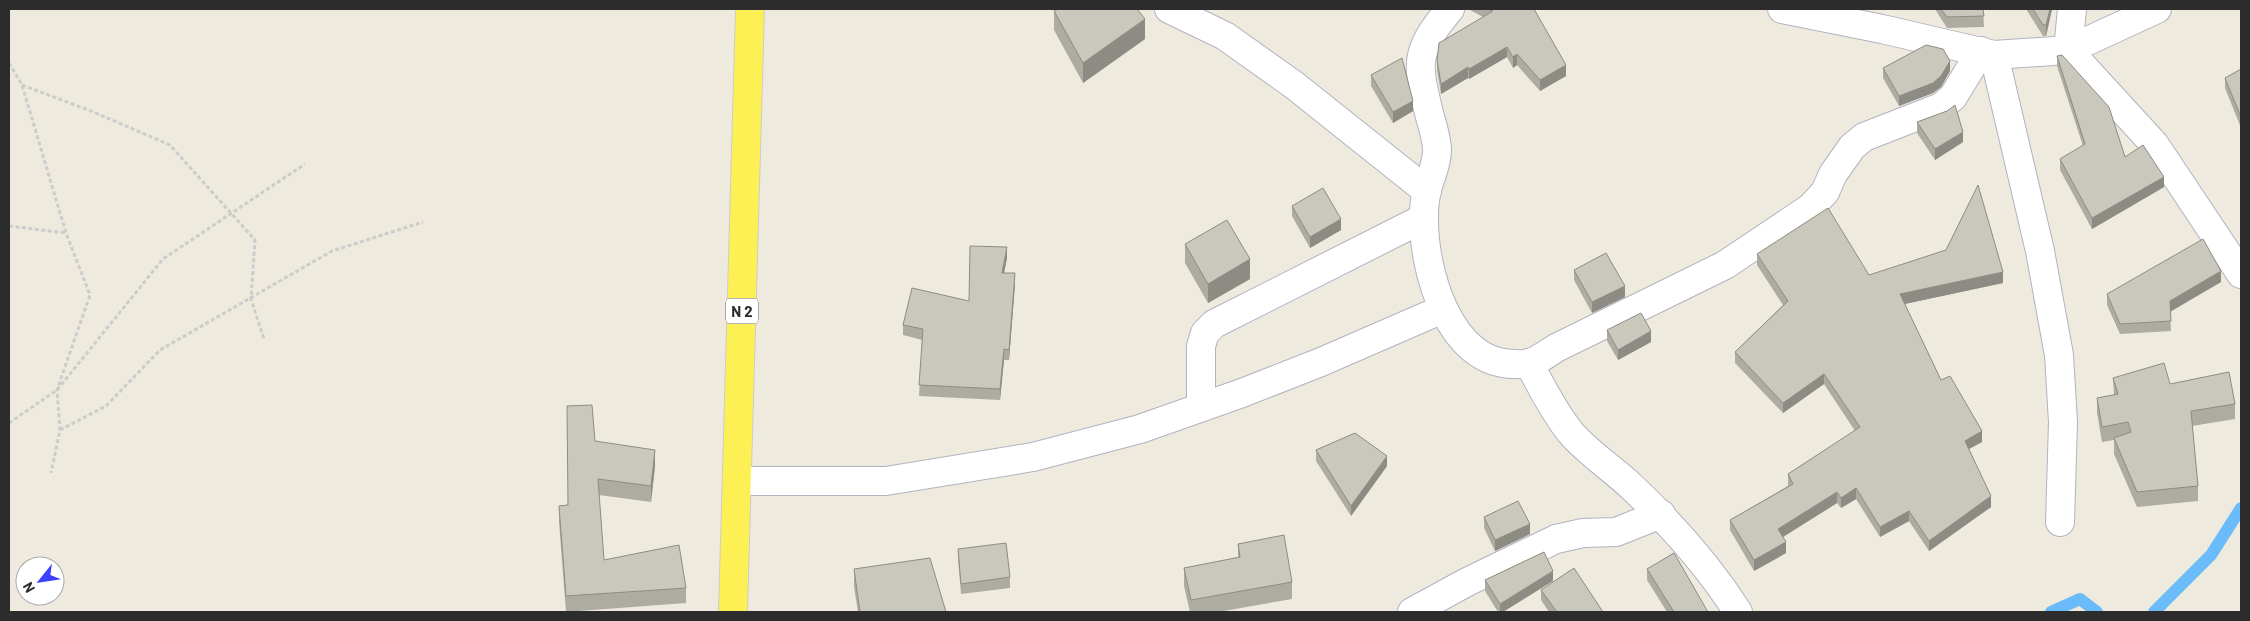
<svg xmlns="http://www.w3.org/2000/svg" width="2250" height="621" viewBox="0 0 2250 621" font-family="Barlow,sans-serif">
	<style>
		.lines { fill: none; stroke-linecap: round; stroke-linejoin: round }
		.stream { stroke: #69bcf9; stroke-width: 12 }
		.street-casing { stroke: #b2b2c1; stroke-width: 30 }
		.primary-casing { stroke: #ccc; stroke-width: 30 }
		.path { stroke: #ccc; stroke-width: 3; stroke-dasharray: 4 2.5; stroke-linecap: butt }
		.street { stroke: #fff; stroke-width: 28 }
		.primary { stroke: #fdf055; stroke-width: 28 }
		.wall { fill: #aeaca2 }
		.shaded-wall { fill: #8d8c84 }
		.building { fill: #cac8bc; stroke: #8d8c84 }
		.labels { text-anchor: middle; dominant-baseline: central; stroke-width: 5; stroke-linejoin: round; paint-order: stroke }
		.shield { fill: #fff; stroke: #6b6b6b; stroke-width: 1 }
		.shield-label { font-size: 15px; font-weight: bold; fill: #2c2c2c }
	</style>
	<rect width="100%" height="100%" fill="#efeade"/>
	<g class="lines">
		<g class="stream">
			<path d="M2051 612 2080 599 2097 612"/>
			<path d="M2154 612 2211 555 2241 508"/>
		</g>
		<g class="street-casing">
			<g id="street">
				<path d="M1169 9 1225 36 1294 85 1427 191"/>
				<path d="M1450 9C1413 53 1417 64 1430 117 1433 127 1437 140 1437 150 1437 165 1430 177 1427 190 1425 198 1424 209 1424 217 1423 270 1449 364 1514 364 1519 364 1525 365 1529 363 1538 361 1548 353 1556 348L1725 265 1810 208 1825 192 1833 174 1852 147 1864 137 1941 107 1953 97 1981 51"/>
				<path d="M1782 9 1882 29 1994 55 2068 50 2157 9"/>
				<path d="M2072 9 2068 50 2155 145 2241 274"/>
				<path d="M1994 55 2040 251 2059 355 2063 422 2060 522"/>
				<path d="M1529 363C1541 387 1554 411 1570 432 1588 453 1613 469 1633 488 1673 526 1708 565 1738 612"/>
				<path d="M1201 407V346L1205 333 1214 324 1424 218"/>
				<path d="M737 481H886L1033 457 1140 429 1242 393 1321 362 1443 309"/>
				<path d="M1412 612 1467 582 1556 539 1583 533 1616 532 1661 514"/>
			</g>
		</g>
		<g class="primary-casing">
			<path id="primary" d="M733 612 750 9"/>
		</g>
		<g class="path">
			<path d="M9 63 22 85 66 233 90 295 57 390 60 430 51 473"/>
			<path d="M22 85 91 111 170 145 255 240 251 299 264 339"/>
			<path d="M9 226 66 233"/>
			<path d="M9 423 57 390 163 259 305 164"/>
			<path d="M60 430 106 406 160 350 332 251 423 222"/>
		</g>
		<use href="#street" class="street"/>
		<use href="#primary" class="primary"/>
	</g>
	<g class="wall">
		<path d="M1470 9H1534L1566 76 1540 91 1517 65 1513 68 1507 57 1469 79 1468 78 1441 94 1437 70V60L1483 17 1470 10Z"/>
		<path d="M1935 9H1983L1984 27 1947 28Z"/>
		<path d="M2026 9H2052L2046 36H2043Z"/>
		<path d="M1054 11 1145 39 1083 83 1054 30Z"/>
		<path d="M2057 56 2125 157 2164 187 2092 229 2060 170V159L2083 146 2057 66Z"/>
		<path d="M1883 68 1950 71 1941 87 1933 93 1899 106 1883 78Z"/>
		<path d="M2241 69V128L2225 88V78Z"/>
		<path d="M1371 75 1413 111 1393 123 1371 86Z"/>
		<path d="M1947 111 1963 142 1935 160 1917 133V122Z"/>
		<path d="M1292 206 1341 230 1310 248 1292 216Z"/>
		<path d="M1185 244 1250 279 1208 303 1185 263Z"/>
		<path d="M1757 254 1869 275 2003 283 1904 304 1941 380 1982 442 1969 449 1991 507 1929 551 1909 521 1880 537 1856 499 1841 508 1837 503 1783 537 1786 553 1754 571 1730 530V520L1788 486V474L1855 431 1824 384 1783 413 1735 363V352L1783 305 1757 265Z"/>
		<path d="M1007 258 1004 273 1015 284 1009 360H1004L1000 400 919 396 922 340 903 335V325L969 301Z"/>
		<path d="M1574 270 1625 297 1592 313 1574 280Z"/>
		<path d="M2221 282 2170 311 2171 331 2120 334 2107 305V294Z"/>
		<path d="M1607 330 1651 342 1618 360 1607 341Z"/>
		<path d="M2113 378 2170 384 2235 404V419L2192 426 2198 486V501L2137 507 2114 454V440L2102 442 2097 413V398L2114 395Z"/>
		<path d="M595 441 655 466 651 502 599 495 604 560 686 588V603L566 612 559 522V506L567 505Z"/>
		<path d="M1316 450 1387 466 1351 516 1316 461Z"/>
		<path d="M1484 517 1530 534 1495 551 1484 528Z"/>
		<path d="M1238 544 1292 582V599L1218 612H1190L1184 586V568L1238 558Z"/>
		<path d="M958 549 1010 577V588L961 594 958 559Z"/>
		<path d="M1544 552 1503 612H1498L1485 591V580Z"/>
		<path d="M854 569 946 612H858L854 587Z"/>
		<path d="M1647 569 1708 612H1667L1647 580Z"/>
		<path d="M1541 590 1603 612H1549L1541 600Z"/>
	</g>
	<g class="shaded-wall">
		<path d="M2050 9H2052L2046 36V25Z"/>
		<path d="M1145 19V39L1083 83V63Z"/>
		<path d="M1507 47V57L1469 79V69Z"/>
		<path d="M1517 54V65L1513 68V57Z"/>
		<path d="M1950 61V71L1941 87 1933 93 1899 106V96Z"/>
		<path d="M1566 65V76L1540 91V80Z"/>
		<path d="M1468 67V78L1441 94V84Z"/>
		<path d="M1413 101V111L1393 123V112Z"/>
		<path d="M1963 132V142L1935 160V149Z"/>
		<path d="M2164 177V187L2092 229V218Z"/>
		<path d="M1341 219V230L1310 248V237Z"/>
		<path d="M1007 247V258L1002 283V273Z"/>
		<path d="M1250 259V279L1208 303V284Z"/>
		<path d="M2221 271V282L2170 312V301Z"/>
		<path d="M2003 272V283L1900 305V294Z"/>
		<path d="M1015 273V284L1009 360V350Z"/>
		<path d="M1625 286V297L1592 313V302Z"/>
		<path d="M1651 331V342L1618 360V350Z"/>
		<path d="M1004 349V360L1000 400V389Z"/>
		<path d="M1824 374V384L1783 413V403Z"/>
		<path d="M1982 431V442L1965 451V441Z"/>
		<path d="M655 450V466L651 502V486Z"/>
		<path d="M1387 456V466L1351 516V506Z"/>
		<path d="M1856 488V499L1841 508V498Z"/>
		<path d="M1837 492V503L1778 540V529Z"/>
		<path d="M1991 496V507L1929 551V541Z"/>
		<path d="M1909 511V521L1880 537V527Z"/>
		<path d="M1530 524V534L1495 551V540Z"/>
		<path d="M1786 542V553L1754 571V560Z"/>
		<path d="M1553 571V581L1503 612H1500V604Z"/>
	</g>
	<g class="building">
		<path d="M1058 9H1137L1145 19 1083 63 1054 11Z"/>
		<path d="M1488 9H1534L1566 65 1540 80 1517 54 1513 57 1507 47 1469 69 1468 67 1441 84 1437 60 1439 43 1493 11Z"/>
		<path d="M1941 9H1983L1984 16 1947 17Z"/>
		<path d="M2033 9H2050L2046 25H2043Z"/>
		<path d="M1926 45 1943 49 1950 61 1941 76 1933 83 1899 96 1883 68Z"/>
		<path d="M2062 55 2109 107 2125 157 2143 145 2164 177 2092 218 2060 159 2085 144 2057 56Z"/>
		<path d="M1402 58 1413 101 1393 112 1371 75Z"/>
		<path d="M2241 69V117L2225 78Z"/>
		<path d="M1955 105 1963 132 1935 149 1917 122 1947 111Z"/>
		<path d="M1978 185 2003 272 1900 294 1941 380 1950 376 1982 431 1965 441 1991 496 1929 541 1909 511 1880 527 1856 488 1841 498 1837 492 1778 529 1786 542 1754 560 1730 520 1793 484 1788 474 1860 427 1824 374 1783 403 1735 352 1788 301 1757 254 1828 208 1869 275 1946 250Z"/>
		<path d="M1323 188 1341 219 1310 237 1292 206Z"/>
		<path d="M1227 220 1250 259 1208 284 1185 244Z"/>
		<path d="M2203 239 2221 271 2170 301 2171 321 2120 324 2107 294Z"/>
		<path d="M970 246 1007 247 1002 273H1015L1009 350 1004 349 1000 389 919 385 923 329 903 325 912 288 969 301Z"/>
		<path d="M1606 253 1625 286 1592 302 1574 270Z"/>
		<path d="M1641 313 1651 331 1618 350 1607 330Z"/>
		<path d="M2164 363 2170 384 2229 372 2235 404 2191 411 2198 486 2137 492 2114 438 2131 432 2128 422 2102 427 2097 398 2118 394 2113 378Z"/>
		<path d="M592 405 595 441 655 450 651 486 598 479 604 560 679 545 686 588 566 596 559 506 568 505 567 406Z"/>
		<path d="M1355 433 1387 456 1351 506 1316 450Z"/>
		<path d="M1518 501 1530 524 1495 540 1484 517Z"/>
		<path d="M1284 535 1292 582 1191 600 1184 568 1240 557 1238 544Z"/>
		<path d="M1006 543 1010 577 961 584 958 549Z"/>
		<path d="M1544 552 1553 571 1500 604 1485 580Z"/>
		<path d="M1674 553 1708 612H1674L1647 569Z"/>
		<path d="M930 558 946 612H860L854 569Z"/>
		<path d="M1574 568 1603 612H1557L1541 590Z"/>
	</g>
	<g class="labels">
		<rect class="shield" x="726" y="298.5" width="32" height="25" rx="4"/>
		<g class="shield-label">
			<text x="742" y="311">N 2</text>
		</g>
	</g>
	<rect width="2250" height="621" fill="none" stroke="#2c2c2c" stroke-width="20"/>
	<g transform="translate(40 581) rotate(240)"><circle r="24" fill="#ffffff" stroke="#ababab"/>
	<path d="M0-4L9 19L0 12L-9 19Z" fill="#3b41ff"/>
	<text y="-8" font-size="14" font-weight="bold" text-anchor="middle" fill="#2c2c2c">N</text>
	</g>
</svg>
